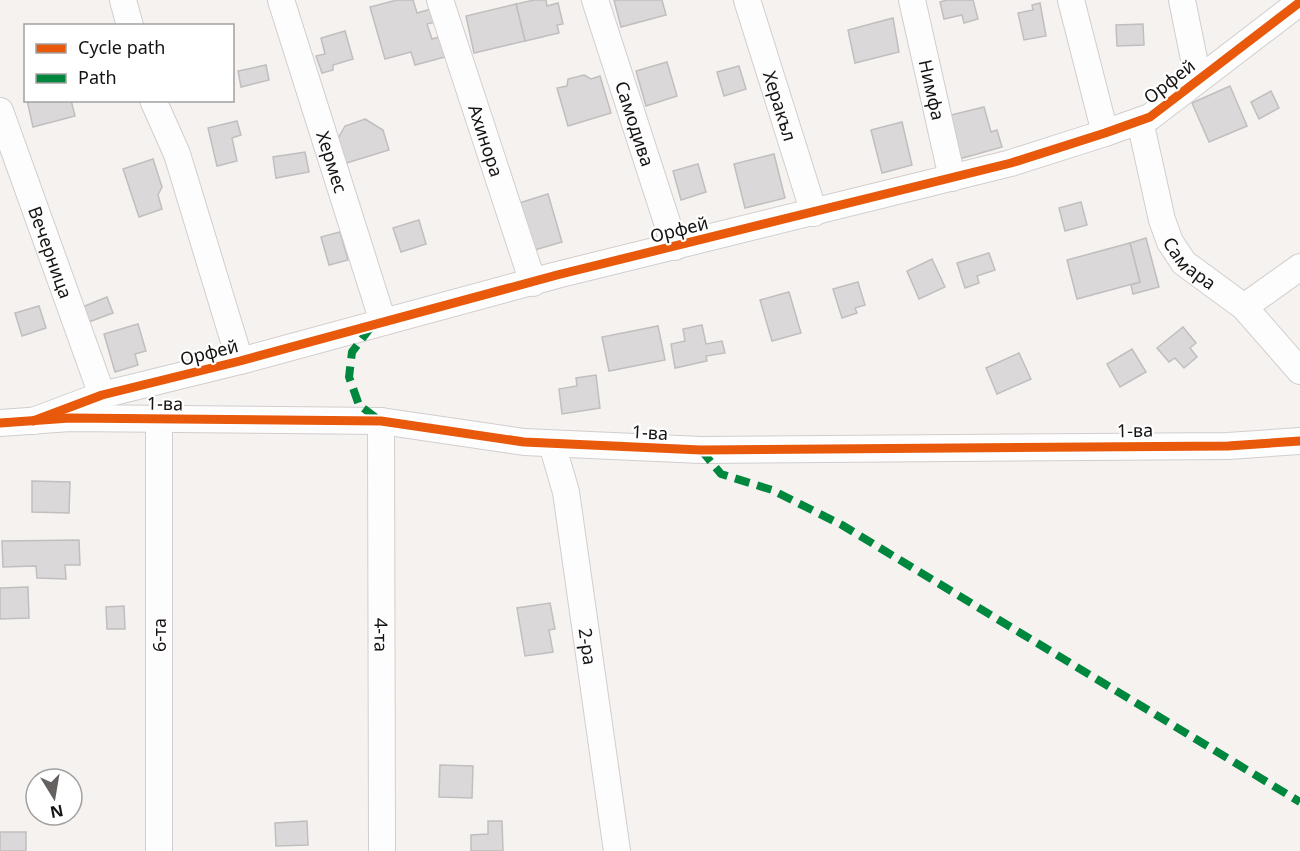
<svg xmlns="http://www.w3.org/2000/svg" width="1300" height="851" viewBox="0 0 1300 851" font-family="'Noto Sans',sans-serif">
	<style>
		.building { fill: #dad8d8; stroke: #c0bebe; stroke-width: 1.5 }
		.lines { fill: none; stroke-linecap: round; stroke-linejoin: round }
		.minor-casing { stroke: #d1cecd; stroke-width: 28 }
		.minor { stroke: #fefdfd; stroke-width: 26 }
		.quiet { stroke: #00873e; stroke-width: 8; stroke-dasharray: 15 8; stroke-linecap: butt }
		.cycleway-casing { stroke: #fff; stroke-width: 13 }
		.cycleway { stroke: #e8590c; stroke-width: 9 }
		.labels { text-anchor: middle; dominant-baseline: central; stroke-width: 4.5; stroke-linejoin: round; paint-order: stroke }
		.street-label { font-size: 18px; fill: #151312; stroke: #fff }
	</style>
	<rect width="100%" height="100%" fill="#f6f2f0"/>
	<g class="building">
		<path d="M397 0H413L417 13 431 9 435 22 427 24 432 39 439 37 445 57 415 65 411 52 385 59 370 7Z"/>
		<path d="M534 0H546L547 6 558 3 563 24 557 25 559 33 525 41 516 4Z"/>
		<path d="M614 0H662L666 15 621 27Z"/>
		<path d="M947 0H973L978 19 964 23 962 15 944 19 940 2Z"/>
		<path d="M1040 3 1046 36 1024 40 1018 13 1033 10 1032 5Z"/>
		<path d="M516 4 525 41 474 53 466 16Z"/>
		<path d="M893 18 899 52 855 63 848 30Z"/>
		<path d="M1143 24 1144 45 1117 46 1116 25Z"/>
		<path d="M345 31 353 59 333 65V70L322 73 316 56 325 54 321 38Z"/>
		<path d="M667 62 677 96 646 106 636 71Z"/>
		<path d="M266 65 269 80 241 87 238 71Z"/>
		<path d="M739 66 746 89 724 96 717 72Z"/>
		<path d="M584 75 591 79 600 76 611 113 568 126 557 88 567 86 568 79Z"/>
		<path d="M1230 86 1247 126 1209 142 1192 103Z"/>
		<path d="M1271 91 1279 108 1259 119 1251 102Z"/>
		<path d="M27 100H71L75 116 33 127Z"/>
		<path d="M984 107 991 132 997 130 1002 147 959 159 947 116Z"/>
		<path d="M365 119 383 130 389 150 343 164 336 142 345 126Z"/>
		<path d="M237 121 241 135 232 138 237 161 217 166 208 128Z"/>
		<path d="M902 122 912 165 882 173 871 130Z"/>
		<path d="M305 152 309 172 276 178 273 157Z"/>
		<path d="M774 154 785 198 745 208 734 164Z"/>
		<path d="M153 159 162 187 158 195 162 209 139 217 123 169Z"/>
		<path d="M698 164 706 192 681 200 673 171Z"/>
		<path d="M548 194 562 242 531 251 516 204Z"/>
		<path d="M1081 202 1087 225 1065 231 1059 208Z"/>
		<path d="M419 220 426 244 401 252 393 228Z"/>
		<path d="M340 232 348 260 329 265 321 237Z"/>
		<path d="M1146 238 1159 287 1133 294 1131 285 1140 282 1130 243Z"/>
		<path d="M1130 243 1140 282 1077 299 1067 260Z"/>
		<path d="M989 253 995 270 977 276 979 283 965 288 957 263Z"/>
		<path d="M932 259 945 287 919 299 907 271Z"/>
		<path d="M858 282 865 305 855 308 857 313 842 318 833 289Z"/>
		<path d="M789 292 801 333 772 341 760 300Z"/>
		<path d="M107 297 113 313 86 323 80 308Z"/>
		<path d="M39 306 46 328 22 336 15 313Z"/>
		<path d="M138 324 146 351 135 354 138 365 115 372 104 334Z"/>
		<path d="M702 325 706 344 722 341 725 353 706 356 707 361 675 368 671 344 685 341 683 329Z"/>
		<path d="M658 326 665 360 609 371 602 337Z"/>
		<path d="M1183 327 1196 343 1190 348 1197 357 1184 368 1175 358 1169 362 1157 348Z"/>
		<path d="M1132 349 1146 372 1120 387 1107 364Z"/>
		<path d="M1019 353 1031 379 997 394 986 368Z"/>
		<path d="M596 375 600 408 562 414 559 389 577 386 576 378Z"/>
		<path d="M32 481 70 482 69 513 32 512Z"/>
		<path d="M79 540 80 565H65L66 579 37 578 36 566 3 567 2 541Z"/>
		<path d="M28 587 29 618 0 619V588Z"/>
		<path d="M550 603 555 629 549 630 553 652 525 656 517 608Z"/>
		<path d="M124 606 125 629H107L106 607Z"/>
		<path d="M440 765 473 766 472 798 439 797Z"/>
		<path d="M307 821 308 845 276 846 275 823Z"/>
		<path d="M488 821H502L503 851H471V835L488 834Z"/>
		<rect x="0" y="832" width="26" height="19"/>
	</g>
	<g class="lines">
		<g class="minor-casing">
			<g id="minor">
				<path d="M123 0 130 26"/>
				<path id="s1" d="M281 0 383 322"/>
				<path id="s2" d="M440 0 533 283"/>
				<path id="s3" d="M595 0 675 247"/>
				<path id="s4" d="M747 0 814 213"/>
				<path id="s5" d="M912 0 952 178"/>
				<path d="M1071 0 1105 133"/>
				<path d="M1182 0 1198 79"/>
				<path d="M153 100 177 154 240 361"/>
				<path id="s6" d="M0 111 102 395"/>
				<path id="s7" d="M1140 121 1162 220 1170 242 1184 263 1244 307 1300 371"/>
				<path d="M1244 307 1300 267"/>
				<path d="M159 420V851"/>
				<path d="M33 421 102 395 240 361 557 275 1011 163 1105 133 1150 117 1300 2"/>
				<path id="s8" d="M381 421 382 851"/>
				<path d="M0 423 70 418 381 421 524 442 701 450 1228 446 1300 441"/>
				<path id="s9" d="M552 444 566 492 617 851"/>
			</g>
		</g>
		<use href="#minor" class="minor"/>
		<g class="quiet">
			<path d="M371 327 352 352 349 377 359 405 379 420"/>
			<path d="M701 450 721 474 772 490 842 525 1300 802"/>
		</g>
		<g class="cycleway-casing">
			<g id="cycleway">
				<path d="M33 421 102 395 240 361 557 275 1011 163 1105 133 1150 117 1300 2"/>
				<path d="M0 423 70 418 381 421 524 442 701 450 1228 446 1300 441"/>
			</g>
		</g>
		<use href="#cycleway" class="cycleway"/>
	</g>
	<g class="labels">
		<g class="street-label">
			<text transform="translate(1169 81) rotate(-38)">Орфей</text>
			<text stroke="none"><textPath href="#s5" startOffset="92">Нимфа</textPath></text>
			<text stroke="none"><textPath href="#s4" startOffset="111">Херакъл</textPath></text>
			<text stroke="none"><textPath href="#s3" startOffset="130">Самодива</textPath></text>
			<text stroke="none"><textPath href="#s2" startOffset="148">Ахинора</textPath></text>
			<text stroke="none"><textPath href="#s1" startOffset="170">Хермес</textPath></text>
			<text transform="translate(679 229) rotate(-14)">Орфей</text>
			<text stroke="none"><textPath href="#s6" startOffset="150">Вечерница</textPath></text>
			<text stroke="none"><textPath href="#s7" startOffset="154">Самара</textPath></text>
			<text transform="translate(209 352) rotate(-14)">Орфей</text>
			<text transform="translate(165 403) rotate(1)">1-ва</text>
			<text transform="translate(1135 430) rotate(-1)">1-ва</text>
			<text transform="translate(650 432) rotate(3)">1-ва</text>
			<text transform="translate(159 635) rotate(-90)">6-та</text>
			<text stroke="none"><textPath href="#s8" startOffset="214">4-та</textPath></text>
			<text stroke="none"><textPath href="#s9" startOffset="206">2-ра</textPath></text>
		</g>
	</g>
	<rect x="24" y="24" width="210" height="78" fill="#ffffff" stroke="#a1a1a0" stroke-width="1.5"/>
	<rect x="36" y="44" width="30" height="9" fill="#e8590c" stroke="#a1a1a0" stroke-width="1.5"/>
	<text x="78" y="54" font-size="18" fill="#151312">Cycle path</text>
	<rect x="36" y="74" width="30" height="9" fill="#00873e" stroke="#a1a1a0" stroke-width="1.5"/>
	<text x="78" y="84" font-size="18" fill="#151312">Path</text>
	<g transform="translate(54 797) rotate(169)"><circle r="28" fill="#ffffff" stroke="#a1a1a0" stroke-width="1.5"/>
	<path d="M0-4.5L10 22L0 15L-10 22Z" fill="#646160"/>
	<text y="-9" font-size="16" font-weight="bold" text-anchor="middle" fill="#151312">N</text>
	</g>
</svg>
